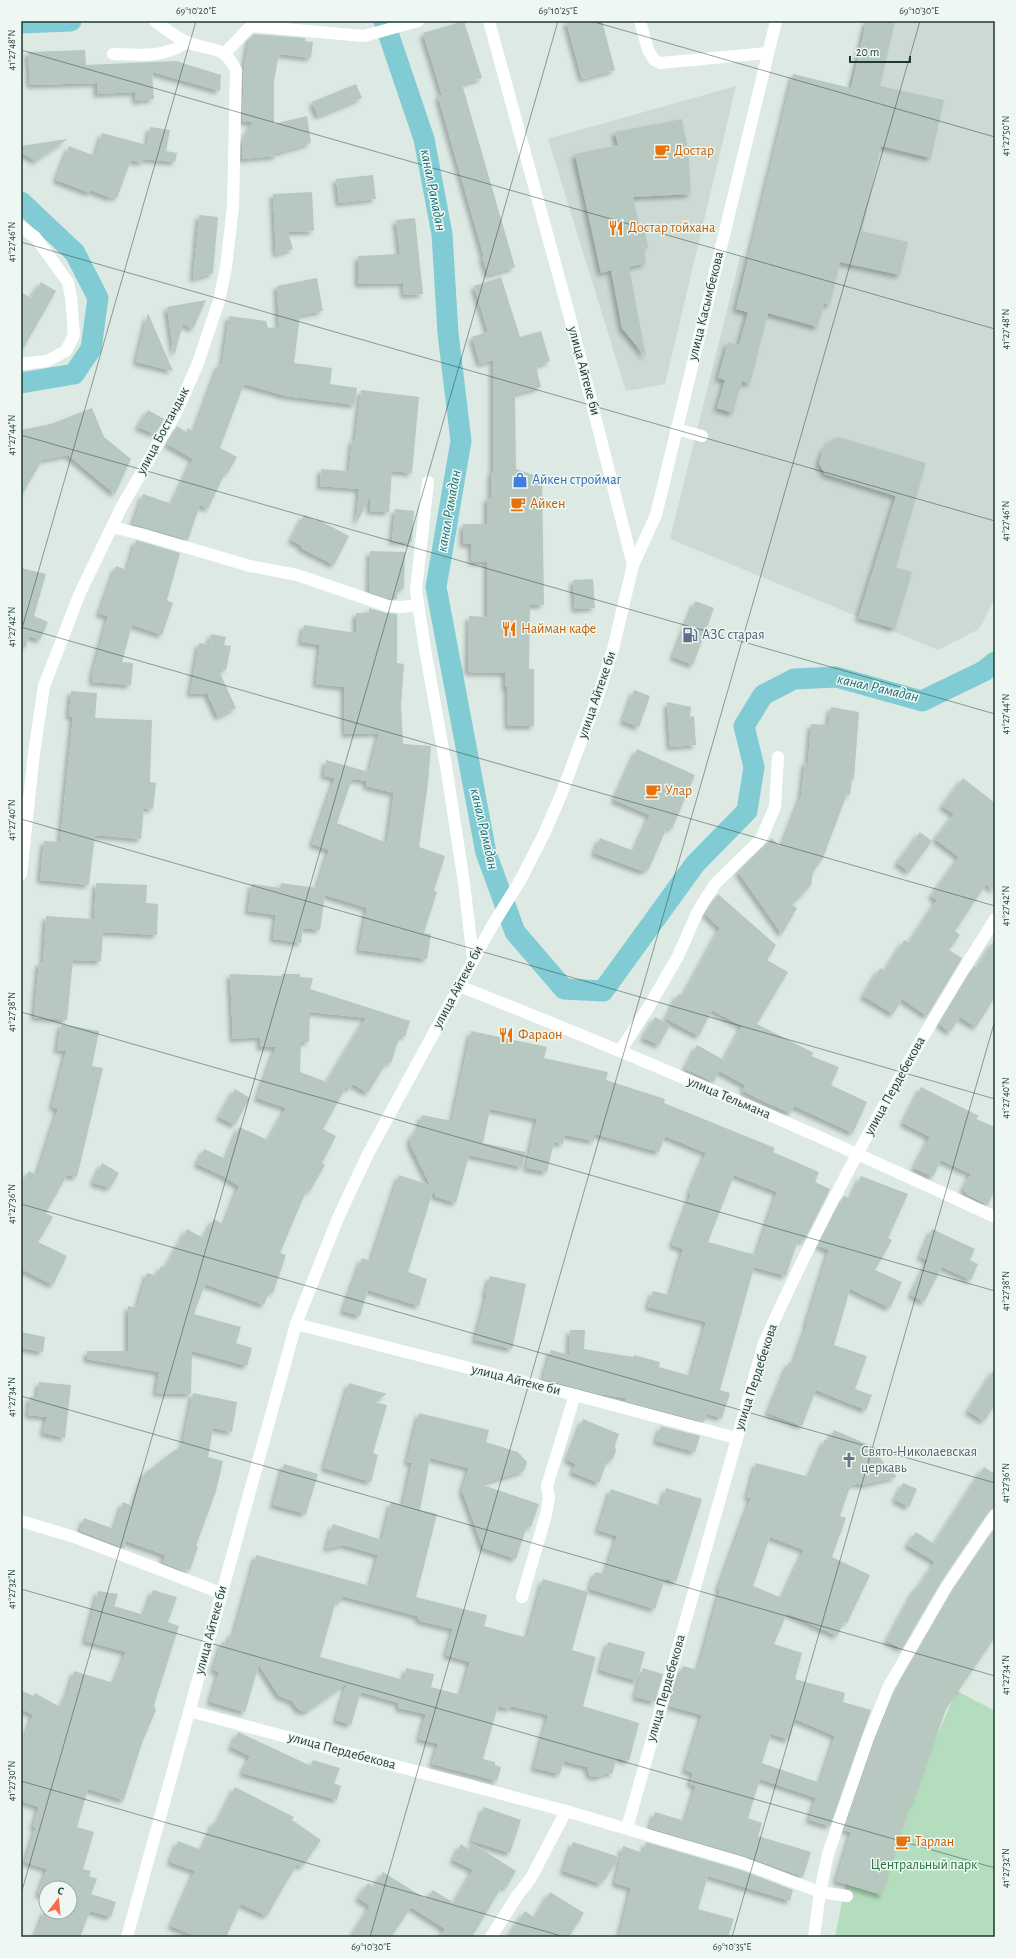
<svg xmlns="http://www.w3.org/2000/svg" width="1016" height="1958" viewBox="0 0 1016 1958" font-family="'Alegreya Sans',sans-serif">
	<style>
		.built { fill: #ccdad3 }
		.green { fill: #b4ddbd }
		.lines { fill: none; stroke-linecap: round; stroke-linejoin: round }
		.canal { stroke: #81ccd4; stroke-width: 21 }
		.building { fill: #b6c8bf; fill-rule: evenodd; filter: url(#shadow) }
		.street { stroke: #fff; stroke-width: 12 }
		.ticks { fill: none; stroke: #1e3a31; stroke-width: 1; stroke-opacity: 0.45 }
		.labels { text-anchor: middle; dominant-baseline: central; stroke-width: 3; stroke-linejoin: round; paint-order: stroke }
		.food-label { font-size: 14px; fill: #c56008; stroke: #eef7f2; text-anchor: start }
		.street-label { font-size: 14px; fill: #1e3a31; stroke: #eef7f2 }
		.shop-label { font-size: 14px; fill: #366cbe; stroke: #eef7f2; text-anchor: start }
		.service-label { font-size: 14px; fill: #4e5e75; stroke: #eef7f2; text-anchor: start }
		.worship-label { font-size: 14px; fill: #5b616d; stroke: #eef7f2; text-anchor: start }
		.park-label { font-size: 14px; fill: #26733f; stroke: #eef7f2 }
		.water-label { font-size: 15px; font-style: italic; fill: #166f79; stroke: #eef7f2 }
		.neatline { fill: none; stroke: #1e3a31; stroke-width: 1.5 }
		.ticks-label { font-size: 10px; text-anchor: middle; fill: #1e3a31 }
	</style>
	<defs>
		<filter id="shadow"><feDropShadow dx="-3.5" dy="3.5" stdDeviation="2" flood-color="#0004"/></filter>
	</defs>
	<rect width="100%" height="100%" fill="#ddeae4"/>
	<g class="built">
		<path d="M865 21H995V598L979 629 938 650 670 539 740 257 803 270Z"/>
		<path d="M736 86 665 384 626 391 548 139Z"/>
	</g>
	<path class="green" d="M957 1691 995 1711V1937H835L865 1786 910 1796Z"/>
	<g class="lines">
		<g class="canal">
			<path d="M384 21 424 139 442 234 448 333 461 441 436 587 486 853 515 932 564 989 603 991 695 864 747 811 754 767 744 726 763 695 794 679 836 677 922 701 984 671 995 662"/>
			<path d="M21 23 71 21"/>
			<path d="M21 202 75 253 98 298 91 349 74 374 21 383"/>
		</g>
	</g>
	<g class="building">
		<path d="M464 21 482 78 462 84 515 267 488 275 482 257H484L438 96 442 95 423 33Z"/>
		<path d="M566 21H602L615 70 582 79Z"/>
		<path d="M866 21H895L880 86 944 100 931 158 881 146 862 231 908 242 900 275 840 262 830 305 824 303 818 327 768 313 750 384 742 381 733 413 717 408 725 380 718 378 728 342 739 345 748 312 736 309 793 74 851 88Z"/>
		<path d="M254 34 305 38V41L313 42 311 58 279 54 274 81V124L307 116 311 143 277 153V156L242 159V141L253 122H242L244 69 249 39Z"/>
		<path d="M85 50 86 65 176 61 221 75 220 91 152 72 154 99 136 101 135 92 97 94V83L30 85 28 52Z"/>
		<path d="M356 84 362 98 318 116 312 102Z"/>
		<path d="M682 119 688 149 691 194 633 197 641 232 645 231 648 247 644 250 646 263 629 267 646 357 622 328 611 270 601 273 575 154 618 145 615 132Z"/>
		<path d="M150 127 170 130 166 151 177 153 175 162 143 159 142 163 131 160 117 198 112 196 111 198 90 190V193L56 180 69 146 95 156 102 133 147 145Z"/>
		<path d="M68 139 35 161 21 152V146Z"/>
		<path d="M373 175 376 199 339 203 336 179Z"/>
		<path d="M312 192 314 231 288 232 293 249 276 254 273 194Z"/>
		<path d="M199 215 218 217 213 273 193 279Z"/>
		<path d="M415 218 423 294 404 295 403 283 358 284V256L400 254 396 220Z"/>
		<path d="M501 277 520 337 541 331 550 361 536 366 541 387 515 394 516 469 542 478 544 605H530L529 669H534V726H508L507 687H505V673L468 672 469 616 487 617V562H472L471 544H463V524H487V498H491V472H493V360L480 364 472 337 488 332 474 286Z"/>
		<path d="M317 278 323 311 300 315 294 363 332 368 330 384 357 388 355 405 286 396 244 384 220 448 237 457 227 474 225 473 208 509 200 505 188 540 133 524 143 494 172 504 193 459 167 444 177 426 186 432 188 428 194 432 219 364 222 365 229 316 266 321 268 328 279 327 277 286Z"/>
		<path d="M41 282 56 291 21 352V292L31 298Z"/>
		<path d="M206 300 193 329 183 324 174 356 167 307Z"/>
		<path d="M148 313 173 371 136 362Z"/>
		<path d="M361 390 419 397 412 473 392 471 389 512 370 511V497L356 524 359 489 320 486 321 469 349 471 352 440 355 441Z"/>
		<path d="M92 408 104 437 131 459 115 494 68 455 42 460 21 497V430L51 424Z"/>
		<path d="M148 410 164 419 155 434 138 427Z"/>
		<path d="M839 437 926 463 896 567 912 572 895 629 858 618 896 496 825 474 819 463 823 450 832 440Z"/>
		<path d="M395 509 414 511 412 542 392 541Z"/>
		<path d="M304 515 317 521V519L349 536 334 565 301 548 302 546 291 540Z"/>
		<path d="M136 540 180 553 167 600 173 603 162 635 132 625 122 662 133 663 131 685 92 682 93 671 108 616 99 614 116 566 127 570Z"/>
		<path d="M370 551 405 552 404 589H397V599H390L369 592Z"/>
		<path d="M21 568 46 574 34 616 48 622 40 640 29 636 26 647 21 646Z"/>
		<path d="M593 579 595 608 575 609 573 580Z"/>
		<path d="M695 601 714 608 693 665 673 657Z"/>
		<path d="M369 608 386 613 397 614V663L404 664 401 704 403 744 431 746 428 783 419 847 445 856 434 891 437 892 424 933 431 934 427 959 359 950 367 908 325 895 320 930 303 928 301 943 273 939 276 915 248 911 252 884 280 888 281 883 317 888 329 850 312 844 335 778 324 776 326 760 369 772 379 733 345 734 344 687 316 684 320 645 301 642 304 625 356 633V613H369ZM352 779 367 781 366 786 394 793 387 843 337 823Z"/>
		<path d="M211 634 226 637 224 645 231 646 226 670 218 669 236 708 218 717 207 693 190 694 199 643 209 645Z"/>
		<path d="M634 690 650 696 639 727 623 721Z"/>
		<path d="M71 691 97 693 95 718 152 720 150 782 156 783 153 809 144 808 141 839 95 835 89 885 40 880 44 841 60 842 73 717 69 716Z"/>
		<path d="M667 702 691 707 690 717 694 716 696 745 670 747Z"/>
		<path d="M831 707 859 712 854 779H852L850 795 847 794 823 858 813 872 811 885 792 905 797 908 782 934 738 872 772 838 781 848 801 797 805 762H808L811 724 828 725Z"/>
		<path d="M637 749 695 775 672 829 667 827 649 869 642 871 594 853 600 838 634 851 650 815 614 800Z"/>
		<path d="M963 778 995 803V891L986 884 955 931 960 935 949 950 962 958 927 1016 902 999 893 1014 863 996 880 968 885 971 904 940 909 943 937 900 931 896 959 857 935 839 954 814 942 806Z"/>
		<path d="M920 832 932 841 909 872 897 863Z"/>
		<path d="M96 883 147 885 146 903 158 904 157 935 103 932 101 961 73 960 67 1020 34 1017 39 962 43 963 46 916 94 919Z"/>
		<path d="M718 894 776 945 767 960 788 972 757 1024 814 1053 811 1056 839 1067 831 1085 867 1102 853 1133 794 1106 791 1113 767 1103 743 1091 745 1085 719 1071 714 1082 685 1069 697 1045 724 1060 742 1026 712 1010 699 1036 666 1019 678 994 683 996 720 928 705 914Z"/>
		<path d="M995 939V997L976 1027 960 1017 950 1032 939 1024 974 966 977 968Z"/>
		<path d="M230 974 282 976V974H300V977L313 978 310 989 410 1021 405 1037 400 1035 391 1063 387 1062 368 1093 353 1084 349 1089 346 1087 323 1129 336 1136 322 1163 325 1165 310 1191 307 1189 280 1253 286 1255 273 1293 269 1291 264 1305 205 1284 194 1314 241 1327 236 1343 252 1348 247 1366 192 1351 191 1394 156 1393 159 1372 87 1359V1351H128V1306L137 1308 147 1273 158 1276 161 1266 166 1267 187 1229 203 1238 214 1219 224 1225 239 1186 223 1176 197 1164 204 1149 226 1159 239 1127 268 1140 286 1108 257 1098 276 1047H260V1037L233 1039ZM310 1012 366 1018 327 1082 300 1072 301 1042H309Z"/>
		<path d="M655 1017 670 1025 659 1045 643 1038Z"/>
		<path d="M61 1024 99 1031 92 1066 103 1068 77 1177 67 1175 46 1213 53 1217 38 1242 67 1256 53 1285 23 1270 21 1273V1185L29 1171 37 1175 58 1109 52 1107 66 1051 57 1050Z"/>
		<path d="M471 1031 547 1047 544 1058 608 1072 606 1080 665 1099 664 1103 775 1148 773 1152 819 1172 815 1182 830 1189 804 1241 798 1240 786 1276 754 1267 720 1390 730 1393 722 1418 707 1414 704 1422 625 1401 626 1398 600 1394 543 1379 551 1350 569 1355 570 1330H585L584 1349 633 1357 634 1355 660 1362 659 1367 691 1376 706 1322 648 1307 653 1291 670 1295 683 1249 672 1245 691 1194 689 1193 706 1153 665 1136 659 1152 595 1134 594 1141 565 1135 563 1144 554 1142 547 1172 526 1168 537 1119 490 1109 483 1143 526 1152 522 1167 469 1155 456 1203 436 1197 433 1191 408 1272 427 1279 419 1306 368 1290 360 1316 343 1311 362 1258 371 1261 399 1175 430 1185 410 1144 411 1137 419 1127 422 1115 452 1121ZM734 1175 777 1192 756 1255 708 1242Z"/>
		<path d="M921 1087 979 1116 976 1119 995 1127V1189L988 1205 968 1195 963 1189 971 1174 941 1160 933 1177 914 1168 930 1137 903 1123Z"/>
		<path d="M235 1089 250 1098 235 1125 219 1117Z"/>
		<path d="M102 1163 119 1173 110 1188 93 1183Z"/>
		<path d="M861 1176 908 1194 888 1238 892 1240 875 1270 902 1282 890 1308 850 1289 834 1345 867 1356 855 1389 872 1395 866 1410 816 1390 802 1426 768 1413 789 1362 793 1364 807 1325 806 1324 829 1250 818 1246 844 1196 850 1199Z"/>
		<path d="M932 1229 975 1249 970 1260 978 1264 971 1280 942 1267 924 1302 911 1295 928 1260 920 1257Z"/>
		<path d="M490 1276 526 1284 512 1349 475 1340 487 1294H485Z"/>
		<path d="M21 1332 45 1337 43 1352 21 1348Z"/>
		<path d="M995 1368V1405L984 1421 968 1411Z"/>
		<path d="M39 1382 71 1385 65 1438 43 1433 47 1417 28 1415 30 1397H37Z"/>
		<path d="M349 1383 387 1394 373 1402 387 1405 373 1453 378 1455 371 1482 324 1468Z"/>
		<path d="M193 1393 237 1402 232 1432 213 1428 208 1457 223 1461 216 1491 196 1546 198 1547 190 1570 187 1569 186 1572 163 1563 165 1555 126 1541 124 1548 80 1531 84 1518 114 1529 123 1502 133 1506 144 1474 175 1450H181L182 1444 187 1441H183Z"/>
		<path d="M419 1413 489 1430 486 1442 518 1452 527 1462 524 1471 480 1484 539 1504 531 1527 527 1526 516 1559 483 1548 462 1490 469 1468 430 1458 420 1510 437 1514 416 1597 487 1615 484 1626 527 1638 543 1579 588 1592 572 1650 596 1657 583 1706 639 1723 629 1761 617 1758 612 1774 607 1773 598 1777 590 1776 587 1767 564 1761 560 1774 534 1768 548 1715 510 1706 509 1709 498 1706 483 1759 495 1762V1765L501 1767 497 1781 432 1764 438 1744 419 1739 426 1714 398 1708 399 1703 361 1692 351 1725 336 1720 347 1683 306 1712 299 1710 292 1701 279 1696 259 1665 245 1712 210 1702 219 1672 213 1670 222 1642 228 1644 231 1633 234 1634 256 1555 370 1586 378 1555 343 1545 326 1549 333 1524 382 1540 391 1502 403 1505 412 1463 407 1462ZM342 1596 417 1616 420 1621 453 1629 446 1655 470 1662 461 1695 431 1687 434 1674 406 1668 404 1680 320 1657 336 1601 341 1602Z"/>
		<path d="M583 1419 619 1434 615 1445 616 1451 613 1459 607 1461 599 1483 572 1472 576 1464 567 1460Z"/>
		<path d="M661 1426 700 1436 695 1452 656 1441Z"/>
		<path d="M834 1430 883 1451 880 1458 897 1477 862 1485 856 1483 855 1485 851 1484 840 1516 846 1518 832 1557 870 1575 847 1623 844 1622 837 1636 787 1613 774 1644 802 1653 795 1679 845 1693 843 1702 871 1710 830 1826 809 1820 816 1798 760 1779 748 1818 762 1823 758 1836 811 1852 803 1877 745 1856 650 1828 655 1812 685 1821 696 1786 690 1784 693 1773 685 1770 702 1715 669 1706 683 1666 698 1670 720 1590 718 1589 751 1498 747 1497 756 1463 809 1477 825 1439 829 1441ZM770 1537 804 1550 782 1598 753 1586ZM795 1719 835 1736 820 1783 762 1763 771 1734 789 1740Z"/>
		<path d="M284 1464 318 1474 306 1514 273 1505Z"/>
		<path d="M984 1467 995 1474V1508L989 1511 941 1582 902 1649 887 1641 916 1587 918 1588 935 1562 907 1545 916 1532 934 1544Z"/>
		<path d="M903 1483 917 1489 909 1507 895 1500Z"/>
		<path d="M666 1488 702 1499 676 1582 665 1578 655 1609 590 1589 595 1572 605 1574 617 1536 598 1530 611 1489 661 1506Z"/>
		<path d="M995 1528V1637L946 1709 913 1803 911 1802 882 1895 836 1881 851 1832 844 1830 875 1741 896 1688 900 1683H901L905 1673 953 1590Z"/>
		<path d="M153 1590 177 1597 168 1622 179 1626 154 1705 156 1710 142 1743 124 1800 88 1789 77 1827 94 1832 83 1869 91 1871 89 1876 97 1879 91 1894 116 1902 111 1917 90 1911 80 1937H35L46 1907V1912H70V1888H46V1897L38 1894 47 1869 25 1862 36 1827 33 1826 39 1807 21 1801V1747L33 1715 21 1709V1690L33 1696 35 1693 60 1707 68 1692 74 1671 114 1683 126 1652 85 1641 98 1591 118 1594 114 1606 144 1615Z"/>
		<path d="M608 1642 645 1652 637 1681 600 1670Z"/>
		<path d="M643 1668 663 1674 655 1702 635 1697Z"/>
		<path d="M238 1732 311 1766 313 1760 340 1768 334 1783 341 1786 337 1800 242 1773 250 1756 231 1747Z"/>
		<path d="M235 1787 294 1817 292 1820 321 1840 302 1867 297 1864 267 1916 241 1904 226 1937H198L171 1926 195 1871 170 1862 178 1841 202 1850 214 1822 218 1821Z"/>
		<path d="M484 1807 521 1820 510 1853 472 1841Z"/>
		<path d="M573 1842 619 1857 605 1880 603 1879 601 1884 563 1871Z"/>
		<path d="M646 1842 741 1870 793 1890 790 1901 708 1876 698 1909 734 1919 728 1937H619L631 1888 615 1883 623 1846 643 1853Z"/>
		<path d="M472 1843 516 1871 506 1888 502 1886 472 1937H440L445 1929 411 1907 391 1937H351L370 1906 358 1898 368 1883 374 1887 383 1872 426 1899 433 1890 454 1903 473 1870 453 1860 461 1844 469 1850Z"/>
		<path d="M550 1892 584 1913 569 1937H508L525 1911 535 1918Z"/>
	</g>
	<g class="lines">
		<g class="street">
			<path d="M640 21 648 50 654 60 660 63 767 53"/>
			<path d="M225 53 251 26 364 36 418 21"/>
			<path d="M113 54C139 55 165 58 187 42"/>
			<path d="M21 227 35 237 68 282 71 297 74 335 66 351 47 361 21 364"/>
			<path d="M676 429 702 436"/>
			<path d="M428 482 416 590 425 649 446 766 464 883 473 959"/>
			<path d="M112 527 141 534 250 566 297 575 388 606 402 607 418 605"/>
			<path d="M633 565 656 515 776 21"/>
			<path d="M21 874 34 753 44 686 80 593 121 508 177 411 198 363 219 301 226 267 233 207 236 70C223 43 210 52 187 42 175 37 165 29 155 21"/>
			<path d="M459 986C640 1057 819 1135 995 1217"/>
			<path d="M620 1051 648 1008 678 956 698 911 715 884 761 839 775 807 778 757"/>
			<path d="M296 1324 575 1395 736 1438"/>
			<path d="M21 1521 74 1537 221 1593"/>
			<path d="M522 1597 546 1515 549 1498 547 1486 575 1395"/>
			<path d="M189 1711 566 1811 743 1863 820 1892 847 1896"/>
			<path d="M627 1828 764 1343C830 1196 909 1055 995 919"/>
			<path d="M127 1937 296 1324 338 1218 368 1154 492 926 521 879 543 836 561 795 598 696 613 649 633 565 569 314 489 21"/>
			<path d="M491 1937 517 1896 531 1878 566 1811"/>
			<path d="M814 1937 820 1892 828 1854 868 1738 889 1686 947 1586 995 1515"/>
		</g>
	</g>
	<path class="ticks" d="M591 21 995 137M21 50 995 329M21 242 995 521M21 435 995 714M21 627 995 906M21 632 196 21M21 819 995 1099M21 1012 995 1291M21 1204 995 1483M21 1396 995 1676M21 1589 995 1868M21 1781 565 1937M21 1894 558 21M370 1937 920 21M732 1937 995 1020"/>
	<defs>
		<g id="cafe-bare" transform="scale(1.2)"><path d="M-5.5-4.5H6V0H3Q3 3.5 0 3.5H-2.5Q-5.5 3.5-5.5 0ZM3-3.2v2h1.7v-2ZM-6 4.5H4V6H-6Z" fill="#e8710a" stroke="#eef7f2" stroke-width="2.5" paint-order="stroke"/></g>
		<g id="restaurant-bare" transform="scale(1.2)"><path d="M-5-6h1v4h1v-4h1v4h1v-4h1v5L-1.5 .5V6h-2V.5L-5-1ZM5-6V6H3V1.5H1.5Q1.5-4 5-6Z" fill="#e8710a" stroke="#eef7f2" stroke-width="2.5" paint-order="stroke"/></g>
		<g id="shop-bare" transform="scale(1.2)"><path d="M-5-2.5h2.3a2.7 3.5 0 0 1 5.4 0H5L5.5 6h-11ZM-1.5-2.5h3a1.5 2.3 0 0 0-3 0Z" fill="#3f7fe0" stroke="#eef7f2" stroke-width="2.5" paint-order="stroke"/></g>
		<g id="fuel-bare" transform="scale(1.2)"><path d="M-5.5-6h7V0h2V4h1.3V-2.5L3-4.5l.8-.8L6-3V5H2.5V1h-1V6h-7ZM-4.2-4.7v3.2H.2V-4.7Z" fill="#5c6f8a" stroke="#eef7f2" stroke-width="2.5" paint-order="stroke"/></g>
		<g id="church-bare" transform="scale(1.2)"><path d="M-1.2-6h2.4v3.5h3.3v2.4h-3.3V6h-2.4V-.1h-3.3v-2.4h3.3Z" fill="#6b7280" stroke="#eef7f2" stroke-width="2.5" paint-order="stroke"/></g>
	</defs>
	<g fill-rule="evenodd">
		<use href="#cafe-bare" x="662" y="151"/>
		<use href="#restaurant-bare" x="616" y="228"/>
		<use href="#shop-bare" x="520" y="480"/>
		<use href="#cafe-bare" x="518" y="504"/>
		<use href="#restaurant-bare" x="509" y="629"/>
		<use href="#fuel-bare" x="690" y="635"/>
		<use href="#cafe-bare" x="653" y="791"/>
		<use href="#restaurant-bare" x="506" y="1035"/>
		<use href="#church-bare" x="849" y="1460"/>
		<use href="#cafe-bare" x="903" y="1842"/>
	</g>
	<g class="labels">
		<g class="food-label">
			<text x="674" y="151">Достар</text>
			<text x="628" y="228">Достар тойхана</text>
			<text x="530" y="504">Айкен</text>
			<text x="521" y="629">Найман кафе</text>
			<text x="665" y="791">Улар</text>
			<text x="518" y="1035">Фараон</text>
			<text x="915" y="1842">Тарлан</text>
		</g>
		<g class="street-label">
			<text transform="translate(706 306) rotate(-76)">улица Касымбекова</text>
			<text transform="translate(584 371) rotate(75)">улица Айтеке би</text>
			<text transform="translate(163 431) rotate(-62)">улица Бостандык</text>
			<text transform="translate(597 695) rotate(-71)">улица Айтеке би</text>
			<text transform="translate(458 987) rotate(-62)">улица Айтеке би</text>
			<text transform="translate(895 1086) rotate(-61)">улица Пердебекова</text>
			<text transform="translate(729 1098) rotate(23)">улица Тельмана</text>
			<text transform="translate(756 1377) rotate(-72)">улица Пердебекова</text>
			<text transform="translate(516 1380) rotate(14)">улица Айтеке би</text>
			<text transform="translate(211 1630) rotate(-75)">улица Айтеке би</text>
			<text transform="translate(666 1688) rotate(-74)">улица Пердебекова</text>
			<text transform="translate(342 1751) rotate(15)">улица Пердебекова</text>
		</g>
		<g class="shop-label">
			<text x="532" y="480">Айкен строймаг</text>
		</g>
		<g class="service-label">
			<text x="702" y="635">АЗС старая</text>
		</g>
		<g class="worship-label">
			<text x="861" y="1452">Свято-Николаевская<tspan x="861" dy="16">церкавь</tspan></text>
		</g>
		<g class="park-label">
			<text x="924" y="1865">Центральный парк</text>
		</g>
		<g class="water-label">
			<text transform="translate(433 190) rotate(79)">канал Рамадан</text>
			<text transform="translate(449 511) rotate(-80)">канал Рамадан</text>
			<text transform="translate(878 688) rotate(13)">канал Рамадан</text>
			<text transform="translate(484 829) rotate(77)">канал Рамадан</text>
		</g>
	</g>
	<rect width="1016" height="1958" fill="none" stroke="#eef7f2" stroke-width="44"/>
	<g transform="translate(58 1900) rotate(16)"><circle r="19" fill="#eef7f2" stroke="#9baba5"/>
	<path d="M0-3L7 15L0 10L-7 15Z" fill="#fa6b4c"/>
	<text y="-6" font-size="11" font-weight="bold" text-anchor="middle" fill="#1e3a31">С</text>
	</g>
	<path d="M850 56v6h60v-6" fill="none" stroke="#1e3a31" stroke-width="2"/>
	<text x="856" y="56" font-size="12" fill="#1e3a31" stroke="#eef7f2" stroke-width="3" paint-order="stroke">20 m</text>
	<rect x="22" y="22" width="972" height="1914" class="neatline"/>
	<g class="ticks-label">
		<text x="196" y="14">69°10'20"E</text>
		<text x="558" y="14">69°10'25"E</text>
		<text x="919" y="14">69°10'30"E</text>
		<text transform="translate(11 50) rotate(-90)" y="4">41°27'48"N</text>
		<text transform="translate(1005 136) rotate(-90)" y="4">41°27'50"N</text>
		<text transform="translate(11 242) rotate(-90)" y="4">41°27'46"N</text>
		<text transform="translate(1005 329) rotate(-90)" y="4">41°27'48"N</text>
		<text transform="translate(11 435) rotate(-90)" y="4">41°27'44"N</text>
		<text transform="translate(1005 521) rotate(-90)" y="4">41°27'46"N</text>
		<text transform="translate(11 627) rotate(-90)" y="4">41°27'42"N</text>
		<text transform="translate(1005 714) rotate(-90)" y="4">41°27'44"N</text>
		<text transform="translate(11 820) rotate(-90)" y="4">41°27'40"N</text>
		<text transform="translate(1005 906) rotate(-90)" y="4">41°27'42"N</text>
		<text transform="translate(11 1012) rotate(-90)" y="4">41°27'38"N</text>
		<text transform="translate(1005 1098) rotate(-90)" y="4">41°27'40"N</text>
		<text transform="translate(11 1204) rotate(-90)" y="4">41°27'36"N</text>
		<text transform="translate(1005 1291) rotate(-90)" y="4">41°27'38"N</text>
		<text transform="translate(11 1397) rotate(-90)" y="4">41°27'34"N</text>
		<text transform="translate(1005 1483) rotate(-90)" y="4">41°27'36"N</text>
		<text transform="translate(11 1589) rotate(-90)" y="4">41°27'32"N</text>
		<text transform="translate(1005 1675) rotate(-90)" y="4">41°27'34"N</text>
		<text transform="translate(11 1781) rotate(-90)" y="4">41°27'30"N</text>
		<text transform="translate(1005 1868) rotate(-90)" y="4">41°27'32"N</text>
		<text x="371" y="1950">69°10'30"E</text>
		<text x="732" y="1950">69°10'35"E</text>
	</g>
</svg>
